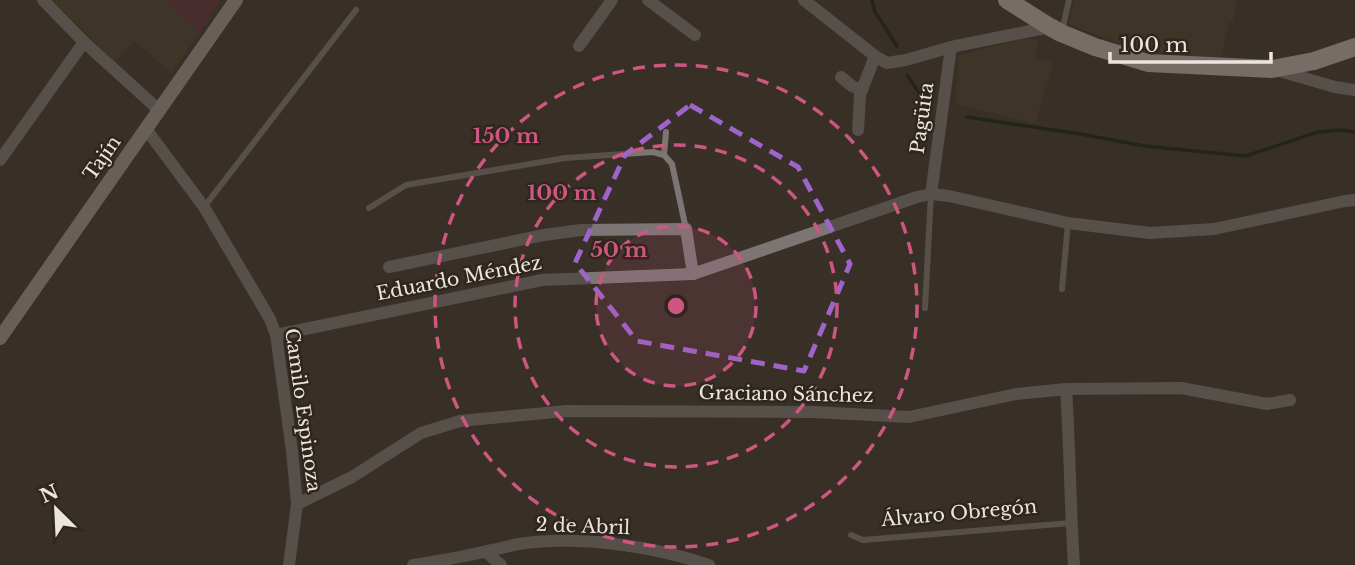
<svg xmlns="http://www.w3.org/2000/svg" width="1355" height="565" viewBox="0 0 1355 565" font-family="'Libre Baskerville',serif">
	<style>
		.built { fill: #463a2c }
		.green { fill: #5d2938 }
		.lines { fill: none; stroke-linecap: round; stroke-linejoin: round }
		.stream { stroke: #0b1c00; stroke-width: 3.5 }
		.lane { stroke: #7c7573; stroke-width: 6 }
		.street { stroke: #7c7573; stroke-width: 12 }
		.secondary { stroke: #a59a97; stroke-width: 14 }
		.primary { stroke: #c5b7b3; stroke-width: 18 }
		.marked { fill: none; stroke: #9d64c9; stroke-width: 5; stroke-dasharray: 14 9; stroke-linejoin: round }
		.ring { fill: none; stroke: #ce5683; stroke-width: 3.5; stroke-dasharray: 12 9 }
		.labels { text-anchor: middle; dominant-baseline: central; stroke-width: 5; stroke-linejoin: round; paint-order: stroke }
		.street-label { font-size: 19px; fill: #ebe5df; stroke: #2f261d }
		.centre { fill: #ce5683; stroke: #2f261d; stroke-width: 3.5 }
		.ring-label { font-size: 21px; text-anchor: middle; font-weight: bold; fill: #ce5683; stroke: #2f261d; stroke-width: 5; stroke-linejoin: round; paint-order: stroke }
	</style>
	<rect width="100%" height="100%" fill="#393027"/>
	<g class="built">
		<path d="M52 0H167L200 33 171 73 135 41 115 62Z"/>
		<path d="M1074 0H1237L1233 22H1229L1220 60 1148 50 1121 44 1068 24Z"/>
		<path d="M1021 39H1038L1035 57 1054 63 1035 123 955 104 959 55Z"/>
	</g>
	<path class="green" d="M167 0H221L200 33Z"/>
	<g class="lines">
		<g class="stream">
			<path d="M872 0 875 12 897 46"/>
			<path d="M907 75 929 108"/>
			<path d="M967 117 1080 134 1145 146 1246 156 1318 132 1342 130 1355 132"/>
		</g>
		<g class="lane">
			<path d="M1062 31 1069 0"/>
			<path d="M664 155 666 132"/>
			<path d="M204 207 356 10"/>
			<path d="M369 208 406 185 565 158 653 152 664 155 672 164 686 229"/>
			<path d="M1062 289 1068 223"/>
			<path d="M925 308 931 194"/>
			<path d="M851 535 863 540 1071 523"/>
		</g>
		<g class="street">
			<path d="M43 0 84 42 159 110"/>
			<path d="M648 0 695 35"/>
			<path d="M804 0 875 56 887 63 906 60 951 47 1050 27"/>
			<path d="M579 46 612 0"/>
			<path d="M1276 70 1335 87 1355 90"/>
			<path d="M841 77 852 86 861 90"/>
			<path d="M146 129 204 207 270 319 276 335 292 451 297 504 289 565"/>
			<path d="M858 130 860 95 875 56"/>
			<path d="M0 160 84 42"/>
			<path d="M931 194 951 47"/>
			<path d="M389 267 544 235 581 230 686 229 693 274"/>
			<path d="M276 335 542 280 693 274 917 197 931 194 949 196 1068 223 1150 233 1214 229 1345 201 1355 200"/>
			<path d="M1066 389C1070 447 1070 506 1074 565"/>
			<path d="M297 504 352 477 421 433 460 421 566 411 814 412 909 417 1016 394 1066 389 1181 388 1267 404 1290 400"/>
			<path d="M486 552 501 565"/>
			<path d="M413 565C438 561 463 557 487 551 498 549 508 546 519 544 578 535 653 546 709 565"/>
		</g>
		<path class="secondary" d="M0 338 236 0"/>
		<path class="primary" d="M1007 0 1050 27 1061 33 1095 47 1148 63 1272 69 1314 61 1355 47"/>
	</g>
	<path d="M0 0H1355V565H0ZM690 105 798 167 850 264 804 371 637 341 575 263 625 155Z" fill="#393027" fill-opacity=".55" fill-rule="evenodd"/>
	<path class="marked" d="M690 105 798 167 850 264 804 371 637 341 575 263 625 155Z"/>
	<circle cx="676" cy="306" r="80" fill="#ce5683" fill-opacity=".12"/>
	<g class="ring">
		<circle cx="676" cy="306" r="80"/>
		<circle cx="676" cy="306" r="161"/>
		<circle cx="676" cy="306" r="241"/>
	</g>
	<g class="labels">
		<g class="street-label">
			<text transform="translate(922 118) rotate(-82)">Pagüita</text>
			<text transform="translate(102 158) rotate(-55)">Tajín</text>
			<text transform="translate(459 278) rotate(-11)">Eduardo Méndez</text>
			<text transform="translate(786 394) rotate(1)">Graciano Sánchez</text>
			<text transform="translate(303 410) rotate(82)">Camilo Espinoza</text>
			<text transform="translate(959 513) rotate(-5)">Álvaro Obregón</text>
			<text transform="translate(583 526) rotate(2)">2 de Abril</text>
		</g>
	</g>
	<circle cx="676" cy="306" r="10" class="centre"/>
	<g class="ring-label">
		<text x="506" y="143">150 m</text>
		<text x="562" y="200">100 m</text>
		<text x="619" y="257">50 m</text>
	</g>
	<g transform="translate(56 509) rotate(336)" stroke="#2f261d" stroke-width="5" paint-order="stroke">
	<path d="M0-5L12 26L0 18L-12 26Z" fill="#ebe5df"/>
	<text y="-10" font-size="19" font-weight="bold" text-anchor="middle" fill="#ebe5df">N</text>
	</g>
	<path d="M1110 52v10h161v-10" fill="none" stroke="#ebe5df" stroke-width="3.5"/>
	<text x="1120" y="52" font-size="21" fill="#ebe5df" stroke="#2f261d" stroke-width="5" paint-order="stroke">100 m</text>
</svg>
